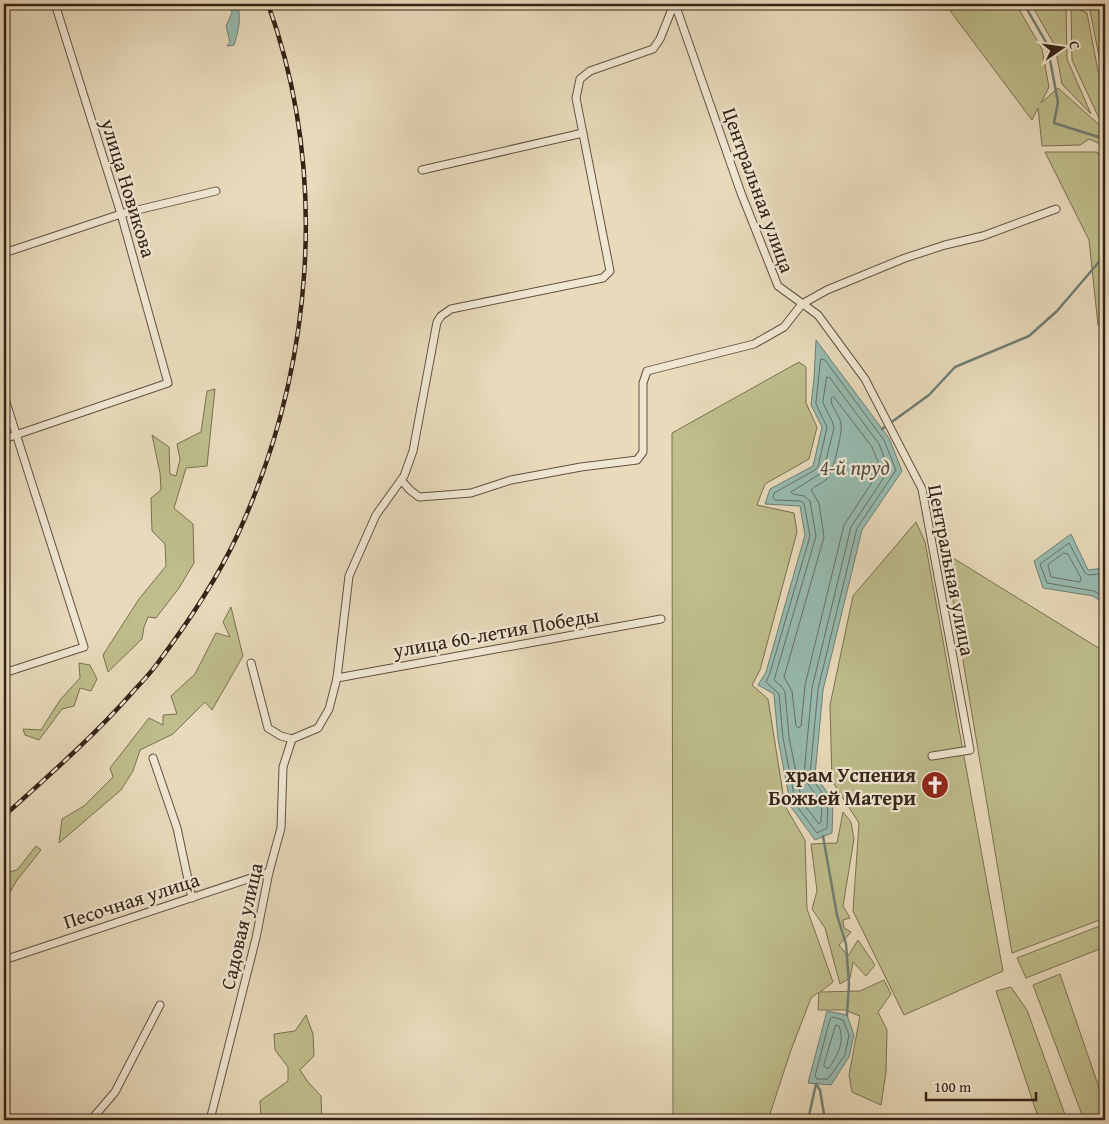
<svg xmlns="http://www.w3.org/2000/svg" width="1109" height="1124" viewBox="0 0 1109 1124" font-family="'Gentium Book Plus',serif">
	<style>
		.green { fill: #bebd8b; stroke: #7a7051 }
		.water { fill: #97bbb0; stroke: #707e73 }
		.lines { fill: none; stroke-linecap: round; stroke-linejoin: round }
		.shore { stroke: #666f64; stroke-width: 1 }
		.stream { stroke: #707e73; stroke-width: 2.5 }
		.minor-casing { stroke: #625140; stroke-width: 9 }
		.minor { stroke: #f0e7d3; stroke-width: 7 }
		.rail-casing { stroke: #352317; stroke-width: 4.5 }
		.rail { stroke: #f0e7d3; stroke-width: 2.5; stroke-dasharray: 8; stroke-linecap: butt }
		.labels { text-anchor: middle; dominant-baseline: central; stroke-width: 4.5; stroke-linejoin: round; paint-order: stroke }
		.street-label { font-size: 20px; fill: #352317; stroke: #f0e7d3 }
		.poi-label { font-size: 20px; font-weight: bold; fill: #352317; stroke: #f0e7d3; text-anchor: end }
		.water-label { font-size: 21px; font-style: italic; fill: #525145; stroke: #f0e7d3 }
	</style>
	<rect width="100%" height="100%" fill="#e8dabb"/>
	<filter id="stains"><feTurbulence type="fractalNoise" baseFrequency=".004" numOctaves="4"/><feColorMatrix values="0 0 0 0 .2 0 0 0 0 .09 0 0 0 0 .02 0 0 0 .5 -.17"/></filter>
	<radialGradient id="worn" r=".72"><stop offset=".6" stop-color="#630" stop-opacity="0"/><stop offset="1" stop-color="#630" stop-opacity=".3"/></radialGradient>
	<g class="green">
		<path d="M945 4H1016L1042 49 1049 87 1041 103 1058 88 1104 129 1072 60 1071 6 1087 13 1098 71 1105 84V146L1089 139 1080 145 1042 146 1038 108 1032 120Z"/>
		<path d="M1031 4H1068L1066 5 1067 59 1091 114 1062 84 1055 46Z"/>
		<path d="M1076 4H1105V75L1101 67 1090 10Z"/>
		<path d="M1045 152H1097L1105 165V320L1098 325 1089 240Z"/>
		<path d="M799 362 806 367V403L817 427 809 459 765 484 757 505 794 513 797 532 760 670 752 685 768 699 785 806 805 840 807 909 833 982 820 992 860 991 884 980 891 994 878 1012 887 1030 886 1072 881 1105 852 1092 849 1075 860 1016 845 1010H818L819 992 811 998 791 1050 768 1120H673L672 433Z"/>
		<path d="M215 389 207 466 186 468 174 508 193 524 194 563 179 588 156 618 148 617 144 627 142 639 108 672 103 655 139 599 166 566 165 544 152 531 151 498 161 490 160 473 152 435 169 447 170 474 176 476 180 459 177 444 201 432 207 391Z"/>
		<path d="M916 522 925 542 1003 971 904 1015 853 911 859 823 832 781 830 705 853 596Z"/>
		<path d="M945 553 1105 652V918L1012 953Z"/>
		<path d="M231 607 243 656 212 710 205 702 173 734 140 750 133 771 121 790 59 843 62 819 84 806 113 777 110 768 149 718 163 725V715L177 714 171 696 195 674 216 633 230 637 223 622Z"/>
		<path d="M79 663 90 665 97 679 91 691 80 688 74 706 62 709 39 740 25 735 23 729 41 730 60 700 80 678Z"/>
		<path d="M843 812 851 822 854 839 843 906 850 918 843 920 844 928 851 932 839 945 848 956 858 940 875 965 866 976 853 962 850 978 840 984 825 928 812 909 817 891 811 844 837 843Z"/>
		<path d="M36 846 41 850 17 880 4 903V873L17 870Z"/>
		<path d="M1105 924V947L1026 978 1017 958Z"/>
		<path d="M1060 974 1105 1105V1120H1084L1033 985Z"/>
		<path d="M1011 987 1027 1010 1067 1120H1039L996 991Z"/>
		<path d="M306 1015 313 1034 314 1056 300 1070 308 1082 321 1096 322 1120H261L260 1101 288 1081V1067L275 1050 274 1034 295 1031Z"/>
	</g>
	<g class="water">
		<path d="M230 4H237C242 18 238 32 234 45L227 46 230 42 226 26 232 13Z"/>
		<path d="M816 340 889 438 902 471 862 530 823 690 815 775 833 801 832 833 815 840 791 807 778 739 774 694 758 685 766 672 805 535 800 506 765 504 770 489 813 466 822 427 811 405 814 379Z"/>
		<path d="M1071 534 1088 570 1105 568V604L1093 596 1043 588 1034 561Z"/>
		<path d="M827 1011 847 1015 854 1035 849 1057 831 1085 808 1083Z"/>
	</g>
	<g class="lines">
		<g class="shore">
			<path d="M821 359 825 360 884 440 896 470 857 528 818 689 810 775 828 802 827 828 817 833 796 805 783 738 779 694 766 682 770 673 810 536 804 503 800 501 775 500 773 497 774 493 815 470 818 467 827 427 816 404Z"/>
			<path d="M827 377 830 378 879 444 889 470 851 527 812 688 804 775 806 781 822 804 821 822 819 824 802 802 789 737 785 692 782 687 774 680 816 536 810 501 804 496 793 494 791 492 823 472 834 428 832 421 823 403Z"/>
			<path d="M834 397 872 447 881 469 844 525 805 685 801 726 798 728 796 726 792 691 784 677 824 537 819 503 811 490C815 485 822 484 827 479 833 472 843 432 841 423 839 414 830 406 831 398Z"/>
			<path d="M1064 553 1068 554 1081 578 1080 582 1051 577 1048 565Z"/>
			<path d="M1105 573 1089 575 1085 573 1069 543 1040 564 1047 583 1094 591 1105 598"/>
			<path d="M833 1017 843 1020 849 1035 845 1055 828 1079H817L815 1076 830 1019Z"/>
			<path d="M836 1025 839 1026C845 1043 838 1054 829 1068H826L824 1065Z"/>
		</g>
		<g class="stream">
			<path d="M1024 4 1047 44 1058 102 1054 123 1105 139"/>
			<path d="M1105 225 1104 256 1105 265"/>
			<path d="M882 429 929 395 955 367 1029 336 1057 311 1104 256"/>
			<path d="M823 836 837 915 846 944 849 984 847 1015"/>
			<path d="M816 1084 820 1090 825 1120"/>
			<path d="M808 1120 816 1084"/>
		</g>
		<g class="minor-casing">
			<g id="minor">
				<path d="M675 4 741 193 778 286 818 315 865 379 922 489 970 750 932 756"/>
				<path d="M422 170 583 133"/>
				<path d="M4 253 121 214 216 191"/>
				<path d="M4 396 84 647 4 673"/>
				<path d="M4 439 168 383 121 214 55 4"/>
				<path d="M401 480 410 490 419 497 433 496 471 493 511 480 581 467 637 460 643 452V383L647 371 754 344 784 327 802 304 827 290 905 258 945 245 983 236 1056 209"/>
				<path d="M251 663 268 728 281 736 292 739 318 728 329 709 337 678 349 576 376 515 404 476 413 451 437 322 441 316 451 309 603 278 610 271 576 98 580 79 590 71 653 49 660 39 674 4"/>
				<path d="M337 678 661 619"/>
				<path d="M153 758 177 828 192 898"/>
				<path d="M4 960 269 872"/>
				<path d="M91 1120 115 1092 160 1005"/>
				<path d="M210 1120 256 938 269 872 281 828 283 767 292 739"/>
			</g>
		</g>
		<use href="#minor" class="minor"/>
		<g class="rail-casing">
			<path id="rail" d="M4 816C47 777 91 739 130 695 139 685 149 675 157 664 187 624 216 581 237 536 313 371 330 176 268 4"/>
		</g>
		<use href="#rail" class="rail"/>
	</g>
	<defs>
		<g id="church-disc" transform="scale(1.4375)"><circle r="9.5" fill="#8f2418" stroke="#f0e7d3"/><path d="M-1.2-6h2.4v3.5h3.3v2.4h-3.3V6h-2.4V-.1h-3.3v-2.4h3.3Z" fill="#fff"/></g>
	</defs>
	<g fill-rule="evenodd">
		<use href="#church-disc" x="935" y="785"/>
	</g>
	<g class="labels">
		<g class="street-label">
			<text transform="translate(129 188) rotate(73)">улица Новикова</text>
			<text transform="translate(759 190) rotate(70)">Центральная улица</text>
			<text transform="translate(952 570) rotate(79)">Центральная улица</text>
			<text transform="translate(496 632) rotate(-10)">улица 60-летия Победы</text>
			<text transform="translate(131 900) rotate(-18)">Песочная улица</text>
			<text transform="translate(241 926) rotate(-77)">Садовая улица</text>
		</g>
		<g class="poi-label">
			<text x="916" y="774">храм Успения<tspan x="916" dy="23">Божьей Матери</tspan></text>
		</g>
		<g class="water-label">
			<text x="855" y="467">4-й пруд</text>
		</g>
	</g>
	<rect width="1109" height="1124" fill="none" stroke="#e8dabb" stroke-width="20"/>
	<rect x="5" y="5" width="1099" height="1114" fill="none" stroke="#352317" stroke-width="2.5"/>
	<rect x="10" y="10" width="1089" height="1104" fill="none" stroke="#352317"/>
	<g transform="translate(1062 48) rotate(77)" stroke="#f0e7d3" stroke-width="4" paint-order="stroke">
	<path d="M0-4L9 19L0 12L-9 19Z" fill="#352317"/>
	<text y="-8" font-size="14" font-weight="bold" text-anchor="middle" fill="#352317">С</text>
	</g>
	<path d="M926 1092v8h110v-8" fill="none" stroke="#352317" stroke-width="2.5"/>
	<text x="934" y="1092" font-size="15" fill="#352317" stroke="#f0e7d3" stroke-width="4" paint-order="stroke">100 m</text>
	<rect width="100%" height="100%" filter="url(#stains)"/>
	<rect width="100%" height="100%" fill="url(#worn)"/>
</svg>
